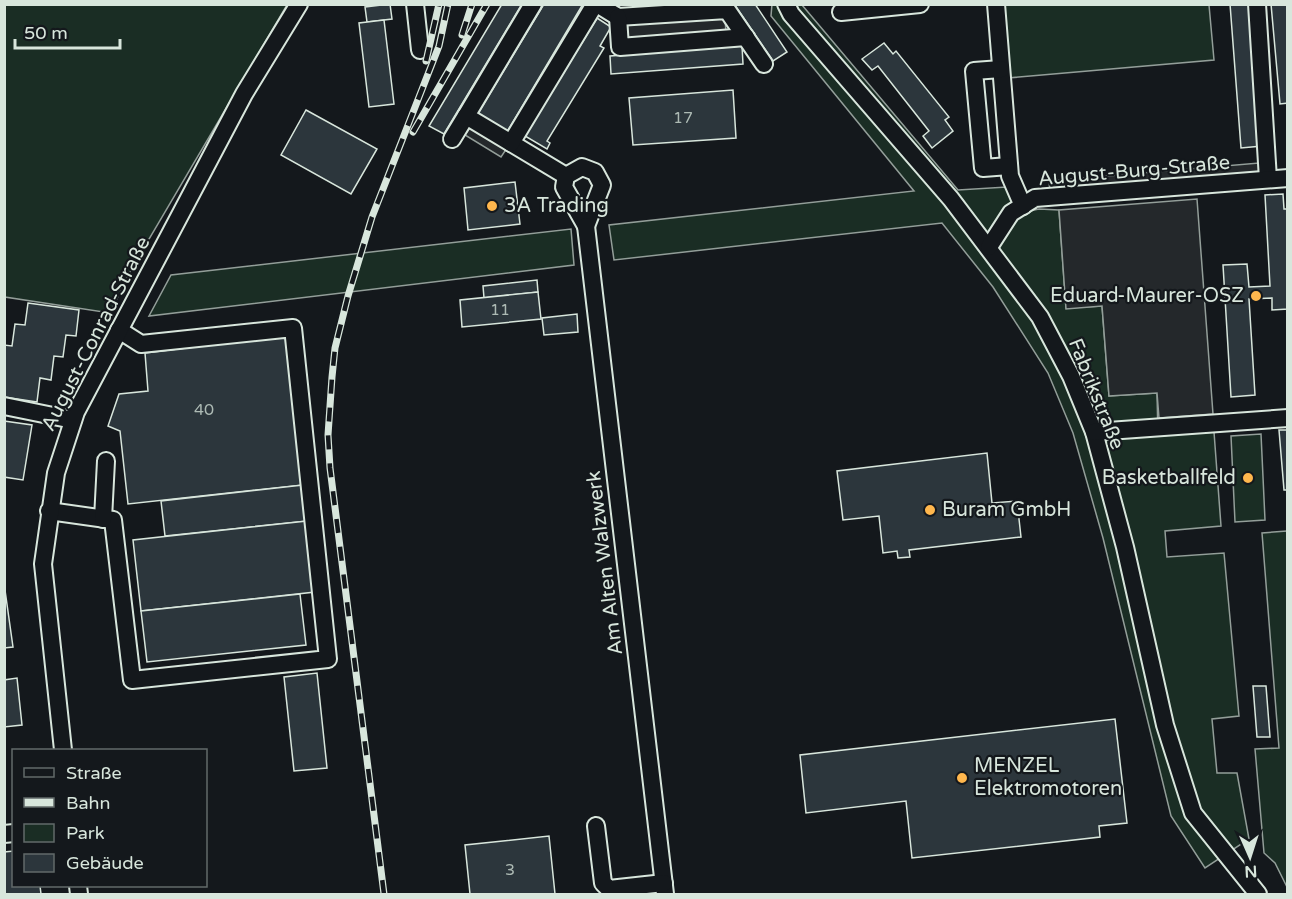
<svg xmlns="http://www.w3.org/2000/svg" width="1292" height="899" viewBox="0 0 1292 899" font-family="'Varela Round',sans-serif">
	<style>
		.green { fill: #1a2d24; stroke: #939e99; stroke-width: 1.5 }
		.parking { fill: #24282b; stroke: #939e99; stroke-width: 1.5 }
		.building { fill: #2c363c; stroke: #d8e6dc; stroke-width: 1.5 }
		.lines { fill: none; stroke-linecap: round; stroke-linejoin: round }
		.minor-casing { stroke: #d8e6dc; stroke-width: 20 }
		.minor { stroke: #14181c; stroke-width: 16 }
		.rail-casing { stroke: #d8e6dc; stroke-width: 7 }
		.rail { stroke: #14181c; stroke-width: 4.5; stroke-dasharray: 14; stroke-linecap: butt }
		.poi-dot { fill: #ffb74d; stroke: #14181c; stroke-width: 2 }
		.labels { text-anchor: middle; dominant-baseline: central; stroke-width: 4.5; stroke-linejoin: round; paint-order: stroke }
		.number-label { font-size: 16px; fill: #adbab4 }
		.street-label { font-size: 20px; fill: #d8e6dc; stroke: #14181c }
		.poi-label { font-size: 20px; fill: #d8e6dc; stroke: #14181c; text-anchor: start }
	</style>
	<rect width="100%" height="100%" fill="#14181c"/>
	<g class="green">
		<path d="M772 4 802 5 958 190 1007 187 1020 213 1039 209 1059 210 1066 308 1102 306 1109 396 1157 393 1158 436 1214 432 1221 526 1165 531 1167 557 1224 553 1239 716 1212 719 1217 773H1237L1249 839 1205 868 1171 816 1103 538 1073 433 1048 373 993 287 942 223 614 260 609 225 914 191 771 16Z"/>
		<path d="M4 5H287L132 268 110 313 5 297Z"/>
		<path d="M1002 5H1209L1214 60 1008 78Z"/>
		<path d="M571 229 574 265 149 316 171 275Z"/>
		<path d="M1261 434 1265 520 1235 522 1231 436Z"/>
		<path d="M1287 531H1288L1287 887 1275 863 1264 853 1255 749 1279 748 1262 533Z"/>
	</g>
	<g class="parking">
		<path d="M725 14 726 36 627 43 625 21Z"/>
		<path d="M471 126 507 148 501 157 465 135Z"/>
		<path d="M1259 163 1260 174 1050 193 1049 181Z"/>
		<path d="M1197 199 1213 414 1159 418 1157 393 1109 396 1102 306 1066 309 1059 210Z"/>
	</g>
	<g class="building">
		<path d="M390 4 392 19 367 22 365 7Z"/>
		<path d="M502 4H522L444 134 429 126Z"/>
		<path d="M544 4H583L507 132 477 115Z"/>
		<path d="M734 4H755L787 52 773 61Z"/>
		<path d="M1230 4H1251L1262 146 1241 148Z"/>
		<path d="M1271 4H1288V103L1280 104Z"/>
		<path d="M597 18 611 27 600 46 604 48 547 141 550 143 547 149 525 136Z"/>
		<path d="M384 20 394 104 369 107 359 23Z"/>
		<path d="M884 43 893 54 896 51 949 117 945 120 953 131 932 148 923 136 929 131 878 66 872 70 862 59Z"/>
		<path d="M742 46 743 64 611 74 610 56Z"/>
		<path d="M733 90 736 138 633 145 629 98Z"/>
		<path d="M306 110 377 149 351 194 281 155Z"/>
		<path d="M515 182 520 224 468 230 464 188Z"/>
		<path d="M1283 194 1284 209H1288V309L1272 310V298L1249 299 1255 395 1231 397 1223 265 1247 264 1249 287 1270 286 1265 195Z"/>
		<path d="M537 280 538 292 484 298 483 286Z"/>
		<path d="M538 292 541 319 462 327 460 300Z"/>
		<path d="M28 303 79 310 76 336 66 335 63 357 54 356 51 380 40 378 37 402 4 397V345L12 346 15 324 25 325Z"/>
		<path d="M577 314 578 332 544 335 542 318Z"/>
		<path d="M286 336 303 485 128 504 120 431 108 426 119 394 148 391 145 353Z"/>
		<path d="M4 421 32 425 23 480 4 477Z"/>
		<path d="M1279 430H1288V490H1284Z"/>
		<path d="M987 453 992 503 1017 501 1021 537 909 550 910 557 898 558 897 551 883 553 879 516 843 520 837 471Z"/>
		<path d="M303 485 307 521 165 536 161 501Z"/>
		<path d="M307 521 315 592 141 611 133 540Z"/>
		<path d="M4 583 13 647 4 648Z"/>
		<path d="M300 594 306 645 147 662 141 611Z"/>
		<path d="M317 673 327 768 294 771 284 677Z"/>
		<path d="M17 678 22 725 4 727V680Z"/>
		<path d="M1253 686H1266L1270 737H1257Z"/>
		<path d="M1115 719 1127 823 1099 826 1100 837 912 858 906 801 806 813 800 755Z"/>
		<path d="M549 836 555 894H470L465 845Z"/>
		<path d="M14 851V886H40L41 894H4V852Z"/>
	</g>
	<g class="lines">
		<g class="minor-casing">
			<g id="minor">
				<path d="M415 4 420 50"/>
				<path d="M533 4 466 116 566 176"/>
				<path d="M597 4 618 17 727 10 764 64"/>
				<path d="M786 4 791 14 951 199 1040 317 1071 376 1094 432 1125 547 1165 725 1193 813 1258 894"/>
				<path d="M996 4 1010 176 1023 206"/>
				<path d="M1257 4 1268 179"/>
				<path d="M841 12 920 4"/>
				<path d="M618 17 620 47 746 37"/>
				<path d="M1001 69 974 71 983 168 1009 166"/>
				<path d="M452 139 466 116"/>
				<path d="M511 143 595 4"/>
				<path d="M582 167 595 172 602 185 586 226 564 187 566 176Z"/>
				<path d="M586 226 665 894"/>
				<path d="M989 247 1011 213 1035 198 1288 178"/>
				<path d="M4 406 73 420"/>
				<path d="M1094 432 1288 418"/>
				<path d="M49 511 113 520 132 680 328 659 293 328 141 344 119 330"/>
				<path d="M103 519 106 461"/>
				<path d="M63 750 43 564 56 473 76 412 244 94 299 4"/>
				<path d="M596 826 603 883 609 889 664 883"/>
				<path d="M4 834 14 833"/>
				<path d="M78 886 79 894"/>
			</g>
		</g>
		<use href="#minor" class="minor"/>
		<g class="rail-casing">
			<g id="rail">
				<path d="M462 35 472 4"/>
				<path d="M426 61 439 4"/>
				<path d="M413 132 487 4"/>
				<path d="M384 894 330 468 328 435 332 377 335 348 348 296 372 217 439 46 448 4"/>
			</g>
		</g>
		<use href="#rail" class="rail"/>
	</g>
	<g class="poi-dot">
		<circle cx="492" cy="206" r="6"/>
		<circle cx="1256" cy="296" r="6"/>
		<circle cx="1248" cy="478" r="6"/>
		<circle cx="930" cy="510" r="6"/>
		<circle cx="962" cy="778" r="6"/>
	</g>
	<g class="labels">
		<g class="number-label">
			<text x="683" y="118">17</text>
			<text x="500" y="310">11</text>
			<text x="204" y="410">40</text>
			<text x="510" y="870">3</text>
		</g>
		<g class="street-label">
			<text transform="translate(1134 171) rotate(-5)">August-Burg-Straße</text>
			<text transform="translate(96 334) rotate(-63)">August-Conrad-Straße</text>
			<text transform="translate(1096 394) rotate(68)">Fabrikstraße</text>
			<text transform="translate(605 563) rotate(-97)">Am Alten Walzwerk</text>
		</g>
		<g class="poi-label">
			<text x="504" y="206">3A Trading</text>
			<text x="1244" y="296" text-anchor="end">Eduard-Maurer-OSZ</text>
			<text x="1236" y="478" text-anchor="end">Basketballfeld</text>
			<text x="942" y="510">Buram GmbH</text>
			<text x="974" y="766">MENZEL<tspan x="974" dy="23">Elektromotoren</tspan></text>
		</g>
	</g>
	<rect width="1292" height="899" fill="none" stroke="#d8e6dc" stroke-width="12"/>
	<rect x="12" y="749" width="195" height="138" fill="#14181c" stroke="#626a69" stroke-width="1.5"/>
	<rect x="24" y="768" width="30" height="9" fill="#14181c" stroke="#626a69" stroke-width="1.5"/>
	<text x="66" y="779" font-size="18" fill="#d8e6dc">Straße</text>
	<rect x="24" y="798" width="30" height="9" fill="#d8e6dc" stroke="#626a69" stroke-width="1.5"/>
	<text x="66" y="809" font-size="18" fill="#d8e6dc">Bahn</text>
	<rect x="24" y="824" width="30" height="18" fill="#1a2d24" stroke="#626a69" stroke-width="1.5"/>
	<text x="66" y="839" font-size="18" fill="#d8e6dc">Park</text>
	<rect x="24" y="854" width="30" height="18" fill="#2c363c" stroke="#626a69" stroke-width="1.5"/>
	<text x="66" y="869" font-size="18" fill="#d8e6dc">Gebäude</text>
	<g transform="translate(1250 857) rotate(177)" stroke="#14181c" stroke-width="4.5" paint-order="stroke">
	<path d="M0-4.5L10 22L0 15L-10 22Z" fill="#d8e6dc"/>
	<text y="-9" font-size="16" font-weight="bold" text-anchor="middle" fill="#d8e6dc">N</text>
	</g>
	<path d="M15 39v9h105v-9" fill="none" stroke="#d8e6dc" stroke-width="3"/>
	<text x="24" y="39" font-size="18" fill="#d8e6dc" stroke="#14181c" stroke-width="4.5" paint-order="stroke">50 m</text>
</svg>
